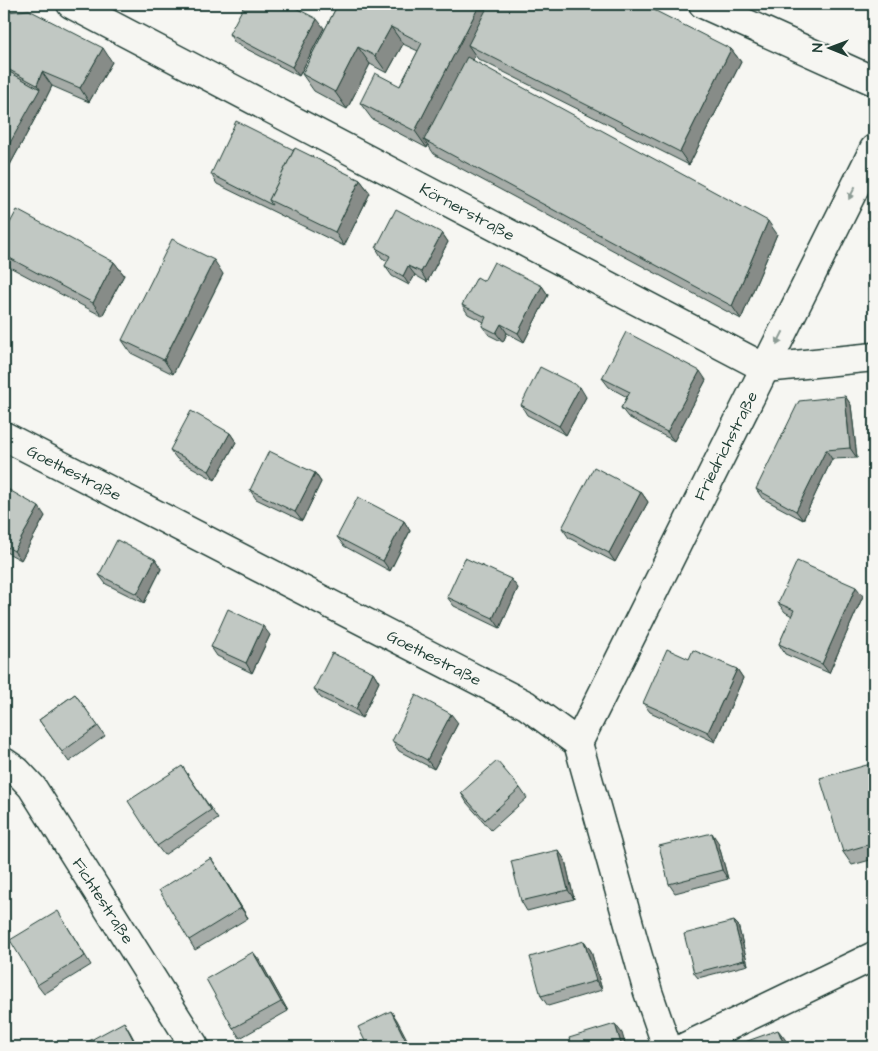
<svg xmlns="http://www.w3.org/2000/svg" width="878" height="1051" viewBox="0 0 878 1051" font-family="'Architects Daughter',sans-serif">
	<style>
		.lines { fill: none; stroke-linecap: round; stroke-linejoin: round }
		.minor-casing { stroke: #1f3d34; stroke-width: 31 }
		.minor { stroke: #f6f6f2; stroke-width: 28 }
		.wall { fill: #a6aca8; stroke: #1f3d34 }
		.shaded-wall { fill: #878c88; stroke: #1f3d34 }
		.building { fill: #c1c8c3; stroke: #1f3d34 }
		.oneway { fill: #8a9a93 }
		.labels { text-anchor: middle; dominant-baseline: central; stroke-width: 4.5; stroke-linejoin: round; paint-order: stroke }
		.street-label { font-size: 16px; fill: #1f3d34; stroke: #f6f6f2 }
	</style>
	<rect width="100%" height="100%" fill="#f6f6f2"/>
	<filter id="ink" filterUnits="userSpaceOnUse"><feTurbulence type="fractalNoise" baseFrequency=".02" numOctaves="2"/><feDisplacementMap in="SourceGraphic" scale="10" xChannelSelector="R" yChannelSelector="G"/><feConvolveMatrix kernelMatrix="1 2 1 2 8 2 1 2 1" color-interpolation-filters="sRGB"/></filter>
	<g filter="url(#ink)">
		<g class="lines">
			<g class="minor-casing">
				<g id="minor">
					<path d="M71 4 765 368 874 357"/>
					<path d="M703 4 874 81"/>
					<path d="M4 436 526 705 578 743 648 992 667 1047"/>
					<path d="M578 743 874 149"/>
					<path d="M4 762 17 771 32 787 195 1047"/>
					<path d="M685 1047 874 956"/>
				</g>
			</g>
			<use href="#minor" class="minor"/>
		</g>
		<g class="wall">
			<path d="M338 4 731 49 741 62 689 165 478 59 475 55 472 60 777 234 741 319 434 154 428 145 427 148 372 119 360 103 400 86 418 51 403 44 387 73 370 64 347 109 314 91 302 74Z"/>
			<path d="M4 18 112 62 89 102 52 86 46 98 4 176Z"/>
			<path d="M324 28 299 76 235 43 229 34Z"/>
			<path d="M294 150 360 180 370 193 344 246 217 184 211 174Z"/>
			<path d="M874 216V237L868 228Z"/>
			<path d="M442 233 448 242 427 282 415 275 409 285 392 276 385 266 388 261 382 258 376 248Z"/>
			<path d="M4 234 114 262 124 275 102 316 4 264Z"/>
			<path d="M223 274 173 374 131 353 122 340Z"/>
			<path d="M484 281 542 286 548 295 524 342 507 333 503 342 489 335 482 326 484 322 468 314 462 305Z"/>
			<path d="M602 378 706 380 674 441 628 417 621 408 627 397 609 387Z"/>
			<path d="M845 396 851 405 857 458 832 459 803 520 762 498 756 489Z"/>
			<path d="M586 397 566 435 527 415 521 405Z"/>
			<path d="M230 433 236 442 215 480 177 459 170 450Z"/>
			<path d="M315 473 321 482 302 521 256 499 250 490Z"/>
			<path d="M4 487 45 516 21 560 4 551Z"/>
			<path d="M641 492 648 502 615 562 569 538 562 528Z"/>
			<path d="M404 521 410 531 390 571 344 546 337 537Z"/>
			<path d="M155 559 161 569 144 603 106 584 99 575Z"/>
			<path d="M518 588 500 628 454 606 447 597Z"/>
			<path d="M863 596 829 673 785 654 779 644 792 616 785 612 778 603Z"/>
			<path d="M270 635 252 673 217 656 211 647Z"/>
			<path d="M737 669 743 678 715 742 650 712 643 703Z"/>
			<path d="M373 672 379 682 362 718 321 698 314 689Z"/>
			<path d="M75 694 105 736 69 762 39 720Z"/>
			<path d="M458 723 434 769 399 751 392 741Z"/>
			<path d="M874 763V859L852 865 843 852Z"/>
			<path d="M182 766 218 819 164 855 157 846Z"/>
			<path d="M520 788 527 798 491 830 467 803 461 793Z"/>
			<path d="M718 842 728 879 675 893 669 884Z"/>
			<path d="M558 850 565 860 574 899 527 911 521 901Z"/>
			<path d="M217 867 248 918 195 950 189 940Z"/>
			<path d="M64 921 91 965 44 994 37 985Z"/>
			<path d="M738 925 748 965 698 978 694 973Z"/>
			<path d="M584 941 591 951 602 990 548 1006 541 996Z"/>
			<path d="M260 961 288 1011 240 1038 233 1028Z"/>
		</g>
		<g class="shaded-wall">
			<path d="M480 4H501L468 45 475 55 429 143 424 140 428 145 427 148 415 131Z"/>
			<path d="M317 19 324 28 299 76 292 67Z"/>
			<path d="M391 27 403 44 387 73 375 56Z"/>
			<path d="M358 47 370 64 347 109 335 92Z"/>
			<path d="M103 48 112 62 89 102 80 88Z"/>
			<path d="M731 49 741 62 689 165 680 152Z"/>
			<path d="M42 72 52 86 46 98 4 176V146L40 89 37 85Z"/>
			<path d="M360 180 370 193 344 246 335 232Z"/>
			<path d="M768 221 777 234 741 319 732 306Z"/>
			<path d="M442 233 448 242 427 282 421 272Z"/>
			<path d="M214 260 223 274 173 374 164 360Z"/>
			<path d="M114 262 124 275 102 316 93 303Z"/>
			<path d="M408 266 415 275 409 285 403 276Z"/>
			<path d="M542 286 548 295 524 342 518 333Z"/>
			<path d="M501 324 507 333 503 342 496 333Z"/>
			<path d="M700 371 706 380 674 441 667 432Z"/>
			<path d="M580 387 586 397 566 435 559 426Z"/>
			<path d="M845 396 851 405 857 458 850 448Z"/>
			<path d="M230 433 236 442 215 480 209 471Z"/>
			<path d="M826 450 832 459 803 520 796 511Z"/>
			<path d="M315 473 321 482 302 521 295 512Z"/>
			<path d="M641 492 648 502 615 562 609 553Z"/>
			<path d="M39 507 45 516 21 560 14 551Z"/>
			<path d="M404 521 410 531 390 571 383 561Z"/>
			<path d="M155 559 161 569 144 603 137 594Z"/>
			<path d="M511 579 518 588 500 628 493 618Z"/>
			<path d="M856 587 863 596 829 673 822 664Z"/>
			<path d="M263 626 270 635 252 673 246 663Z"/>
			<path d="M737 669 743 678 715 742 708 732Z"/>
			<path d="M373 672 379 682 362 718 356 709Z"/>
			<path d="M451 714 458 723 434 769 427 760Z"/>
			<path d="M712 833 718 842 728 879 722 870Z"/>
			<path d="M558 850 565 860 574 899 568 890Z"/>
			<path d="M211 858 217 867 248 918 241 908Z"/>
			<path d="M734 921 738 925 748 965 744 960Z"/>
			<path d="M584 941 591 951 602 990 596 981Z"/>
			<path d="M253 952 260 961 288 1011 281 1002Z"/>
			<path d="M391 1011 397 1020 411 1047H409Z"/>
			<path d="M124 1022 130 1032 138 1047H137Z"/>
			<path d="M615 1024 622 1033 626 1047H622Z"/>
			<path d="M778 1030 785 1039 788 1047H785Z"/>
		</g>
		<g class="building">
			<path d="M245 4H288L317 19 292 67 229 34Z"/>
			<path d="M338 4H480L415 131 360 103 375 73 400 86 422 43 391 27 375 56 358 47 335 92 302 74Z"/>
			<path d="M489 4H642L731 49 680 152 468 45Z"/>
			<path d="M29 10 103 48 80 88 42 72 37 85 4 67V18L7 12Z"/>
			<path d="M467 57 768 221 732 306 424 140Z"/>
			<path d="M4 69 40 89 6 150 4 146Z"/>
			<path d="M236 121 294 150 269 200 272 205 211 174Z"/>
			<path d="M295 148 360 180 335 232 269 200Z"/>
			<path d="M396 209 442 233 421 272 408 266 403 276 385 266 390 256 376 248Z"/>
			<path d="M17 210 114 262 93 303 4 255V234Z"/>
			<path d="M874 216V231L868 228Z"/>
			<path d="M172 239 214 260 164 360 122 340Z"/>
			<path d="M494 262 542 286 518 333 501 324 496 333 482 326 486 317 462 305 477 277 484 281Z"/>
			<path d="M626 332 700 371 667 432 621 408 630 392 602 378Z"/>
			<path d="M540 367 580 387 559 426 521 405Z"/>
			<path d="M845 396 850 448 826 450 796 511 756 489 799 401Z"/>
			<path d="M191 411 230 433 209 471 170 450Z"/>
			<path d="M269 451 315 473 295 512 250 490Z"/>
			<path d="M594 467 641 492 609 553 562 528Z"/>
			<path d="M4 487 39 507 14 551 4 545Z"/>
			<path d="M358 497 404 521 383 561 337 537Z"/>
			<path d="M117 540 155 559 137 594 99 575Z"/>
			<path d="M465 558 511 579 493 618 447 597Z"/>
			<path d="M797 561 856 587 822 664 779 644 794 610 778 603Z"/>
			<path d="M228 609 263 626 246 663 211 647Z"/>
			<path d="M667 649 689 659 693 650 737 669 708 732 643 703Z"/>
			<path d="M332 653 373 672 356 709 314 689Z"/>
			<path d="M75 694 98 726 62 752 39 720Z"/>
			<path d="M416 695 451 714 427 760 392 741Z"/>
			<path d="M497 761 520 788 485 820 461 793Z"/>
			<path d="M874 763V843L843 852 820 778Z"/>
			<path d="M182 766 211 810 157 846 128 801Z"/>
			<path d="M712 833 722 870 669 884 659 846Z"/>
			<path d="M558 850 568 890 521 901 511 861Z"/>
			<path d="M211 858 241 908 189 940 159 890Z"/>
			<path d="M58 911 85 956 37 985 10 940Z"/>
			<path d="M734 921 744 960 694 973 684 934Z"/>
			<path d="M584 941 596 981 541 996 530 957Z"/>
			<path d="M253 952 281 1002 233 1028 206 979Z"/>
			<path d="M391 1011 409 1047H368L358 1027Z"/>
			<path d="M124 1022 137 1047H78Z"/>
			<path d="M615 1024 622 1047H572L569 1038Z"/>
			<path d="M778 1030 785 1047H731Z"/>
		</g>
		<defs><path id="oneway-solid" d="M-6-.8H1V-3.2L6.5 0L1 3.2V.8H-6Z" transform="scale(1.25)"/></defs>
		<g class="oneway">
			<use href="#oneway-solid" transform="translate(852 193) rotate(117)"/>
			<use href="#oneway-solid" transform="translate(780 338) rotate(117)"/>
		</g>
	</g>
	<g class="labels">
		<g class="street-label">
			<text transform="translate(467 212) rotate(28)">Körnerstraße</text>
			<text transform="translate(726 446) rotate(-63)">Friedrichstraße</text>
			<text transform="translate(74 473) rotate(27)">Goethestraße</text>
			<text transform="translate(434 658) rotate(27)">Goethestraße</text>
			<text transform="translate(103 901) rotate(57)">Fichtestraße</text>
		</g>
	</g>
	<rect width="878" height="1051" fill="none" stroke="#f6f6f2" stroke-width="20"/>
	<rect x="10" y="10" width="858" height="1031" fill="none" stroke="#1f3d34" stroke-width="2" filter="url(#ink)"/>
	<g transform="translate(830 48) rotate(271)" stroke="#f6f6f2" stroke-width="4" paint-order="stroke">
	<path d="M0-4L9 19L0 12L-9 19Z" fill="#1f3d34"/>
	<text y="-8" font-size="14" font-weight="bold" text-anchor="middle" fill="#1f3d34">N</text>
	</g>
</svg>
